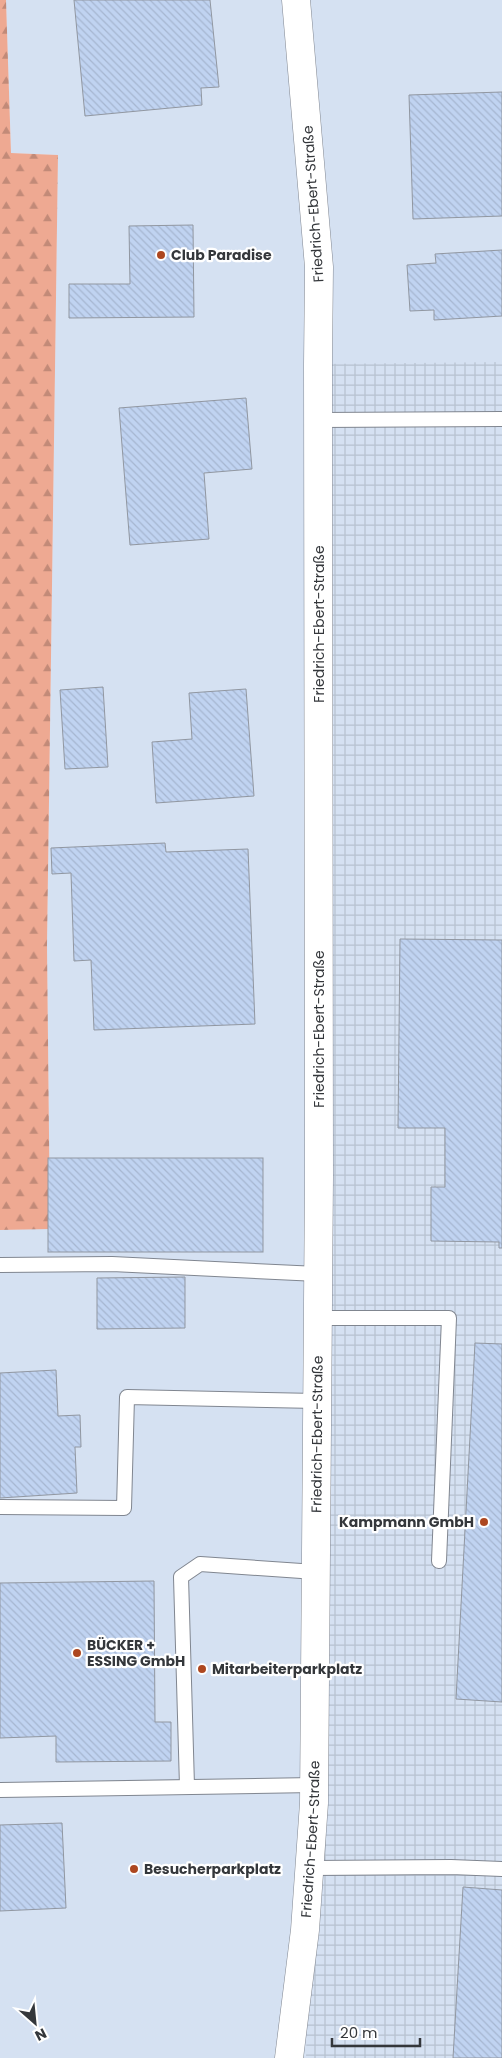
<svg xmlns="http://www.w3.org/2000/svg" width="502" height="2058" viewBox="0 0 502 2058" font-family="Poppins,sans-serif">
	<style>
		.built { fill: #d5e1f2 }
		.industrial { fill: url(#industrial-grid) }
		.forest { fill: url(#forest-firs) }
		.building { fill: url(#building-back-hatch); stroke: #9197a1 }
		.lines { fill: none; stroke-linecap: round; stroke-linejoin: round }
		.service-casing { stroke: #808690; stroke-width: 16 }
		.minor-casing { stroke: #808690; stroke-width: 29 }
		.service { stroke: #fff; stroke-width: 14 }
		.minor { stroke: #fff; stroke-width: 28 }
		.poi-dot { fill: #ad4720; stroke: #fff; stroke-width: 2 }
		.labels { text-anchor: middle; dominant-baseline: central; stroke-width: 4.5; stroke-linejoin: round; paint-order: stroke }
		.street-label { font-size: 14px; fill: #34373b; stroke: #fff }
		.poi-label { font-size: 14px; font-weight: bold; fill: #34373b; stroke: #fff; text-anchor: start }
	</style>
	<defs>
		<pattern id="industrial-grid" width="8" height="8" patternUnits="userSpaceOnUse" patternTransform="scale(1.25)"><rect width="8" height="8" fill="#d5e1f2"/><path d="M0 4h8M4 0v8" fill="none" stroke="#b7c2d0"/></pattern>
		<pattern id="forest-firs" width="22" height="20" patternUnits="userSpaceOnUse" patternTransform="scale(1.25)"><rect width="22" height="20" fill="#eea992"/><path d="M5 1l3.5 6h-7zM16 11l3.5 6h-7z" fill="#c28a78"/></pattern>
		<pattern id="building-back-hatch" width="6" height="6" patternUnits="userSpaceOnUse" patternTransform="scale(1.25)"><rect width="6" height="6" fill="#c0d3f1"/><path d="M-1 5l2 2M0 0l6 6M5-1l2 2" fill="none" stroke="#a6b6d0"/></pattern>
	</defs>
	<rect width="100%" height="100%" fill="#e5ecf7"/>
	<path class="built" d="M6 0H502V2058H0V1230L50 1228 47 945 58 155 11 153Z"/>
	<path class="industrial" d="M502 362V2058H306L315 1587 318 364Z"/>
	<path class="forest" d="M0 0H6L11 153 58 155 47 945 50 1229 0 1230Z"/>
	<g class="building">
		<path d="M74 0H210L219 87 201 88 202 105 85 116Z"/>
		<path d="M502 92V216L413 219 409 95Z"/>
		<path d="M193 225 194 317 69 318V284H130L129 226Z"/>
		<path d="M502 250V316L434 320V310L410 311 407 265 436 263 435 254Z"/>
		<path d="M246 398 252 469 204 473 209 539 130 545 119 408Z"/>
		<path d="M103 687 108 767 65 769 60 690Z"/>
		<path d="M246 689 254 796 156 803 152 742 192 739 189 693Z"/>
		<path d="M165 843 166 852 248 849 255 1024 94 1030 91 960 74 961 71 873 52 874 51 848Z"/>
		<path d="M400 939 502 940V1248H499V1242L431 1241V1187H445V1128H398Z"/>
		<rect x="48" y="1158" width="215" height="94"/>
		<path d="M185 1277V1328L97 1329V1278Z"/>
		<path d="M475 1343 502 1344V1702L456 1699Z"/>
		<path d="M56 1370 58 1416 80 1415 81 1447H75L77 1493 0 1498V1373Z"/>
		<path d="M154 1581 155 1722H171V1761L56 1762V1736L0 1738V1583Z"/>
		<path d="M62 1823 66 1908 0 1911V1825Z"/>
		<path d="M463 1887 502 1890V2058H453Z"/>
	</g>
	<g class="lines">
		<g class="service-casing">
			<g id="service">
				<path d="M318 420 502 419"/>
				<path d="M0 1265 112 1264 318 1274"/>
				<path d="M318 1318H449L439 1561"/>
				<path d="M0 1507 124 1508 127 1397 317 1401"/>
				<path d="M187 1786 181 1577 200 1564 316 1572"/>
				<path d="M0 1790 314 1785"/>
				<path d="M310 1868 451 1867 502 1869"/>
			</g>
		</g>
		<g class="minor-casing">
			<g id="minor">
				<path id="s1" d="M289 2058 305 1930 314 1803 319 1177 318 364 319 267 296 0"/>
			</g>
		</g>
		<use href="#service" class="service"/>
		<use href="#minor" class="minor"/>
	</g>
	<g class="poi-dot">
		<circle cx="161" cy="255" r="5"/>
		<circle cx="484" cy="1522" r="5"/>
		<circle cx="77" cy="1653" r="5"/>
		<circle cx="202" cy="1669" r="5"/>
		<circle cx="134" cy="1869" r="5"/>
	</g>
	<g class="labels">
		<g class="street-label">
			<text transform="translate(313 204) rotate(-94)">Friedrich-Ebert-Straße</text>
			<text transform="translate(319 624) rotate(-90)">Friedrich-Ebert-Straße</text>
			<text transform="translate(319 1029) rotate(-90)">Friedrich-Ebert-Straße</text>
			<text stroke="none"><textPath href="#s1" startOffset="625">Friedrich-Ebert-Straße</textPath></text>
			<text stroke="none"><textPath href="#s1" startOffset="220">Friedrich-Ebert-Straße</textPath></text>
		</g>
		<g class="poi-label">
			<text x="171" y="255">Club Paradise</text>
			<text x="474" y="1522" text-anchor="end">Kampmann GmbH</text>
			<text x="87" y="1645">BÜCKER +<tspan x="87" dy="16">ESSING GmbH</tspan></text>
			<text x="212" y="1669">Mitarbeiterparkplatz</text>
			<text x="144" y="1869">Besucherparkplatz</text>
		</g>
	</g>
	<g transform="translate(35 2023) rotate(153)" stroke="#ffffff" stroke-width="4" paint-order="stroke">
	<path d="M0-4L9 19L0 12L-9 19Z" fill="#34373b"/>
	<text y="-8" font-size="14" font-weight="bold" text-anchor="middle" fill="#34373b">N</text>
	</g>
	<path d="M332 2038v8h88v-8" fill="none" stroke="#34373b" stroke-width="2.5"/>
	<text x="340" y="2038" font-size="15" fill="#34373b" stroke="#ffffff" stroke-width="4" paint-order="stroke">20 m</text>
</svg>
